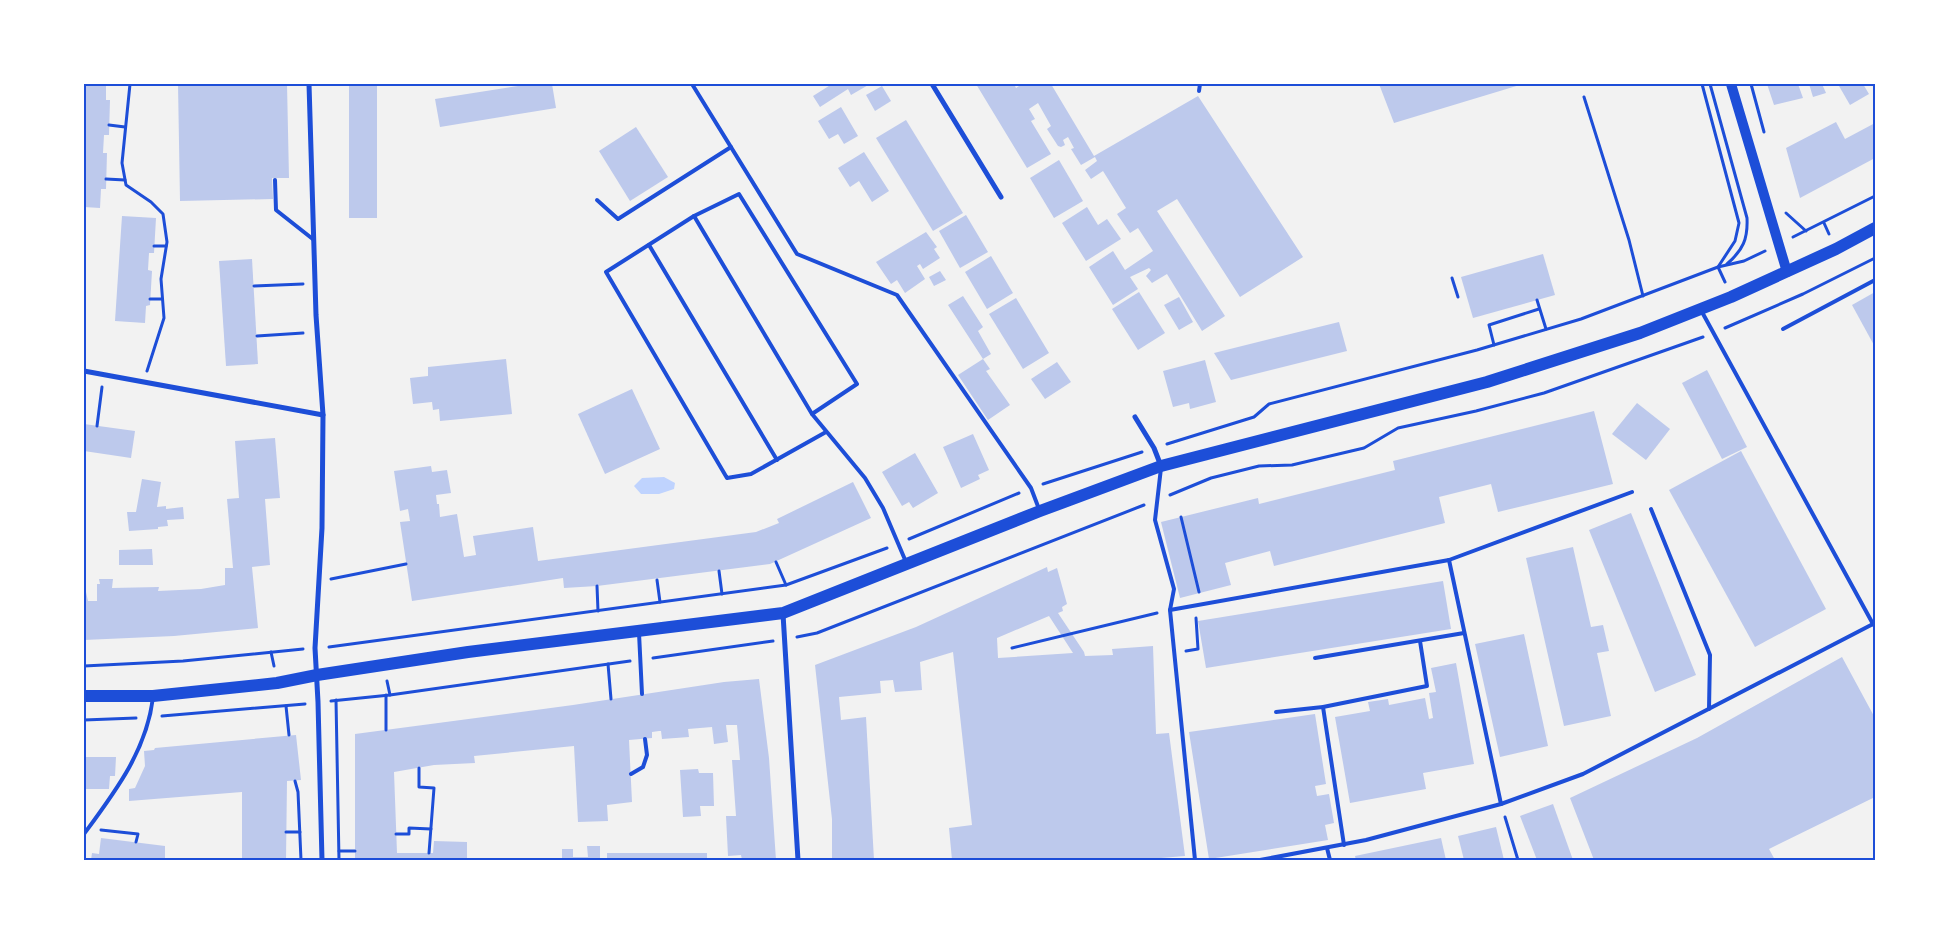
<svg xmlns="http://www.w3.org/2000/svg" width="1959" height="944" viewBox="0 0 1959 944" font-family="Inter,sans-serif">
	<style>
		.water { fill: #bfd3fe }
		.building { fill: #bdc9ec; fill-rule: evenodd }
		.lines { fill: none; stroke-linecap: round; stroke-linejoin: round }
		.path { stroke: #1d4ed8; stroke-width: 3 }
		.service { stroke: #1d4ed8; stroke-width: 4 }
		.minor { stroke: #1d4ed8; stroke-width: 5 }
		.secondary { stroke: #1d4ed8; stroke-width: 10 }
		.primary { stroke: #1d4ed8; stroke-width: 12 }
		.neatline { fill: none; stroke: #1d4ed8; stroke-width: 2 }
	</style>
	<rect width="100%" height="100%" fill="#f2f2f2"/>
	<path class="water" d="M664 477 675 483 674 489 659 494H641L634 486 642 478Z"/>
	<g class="building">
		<path d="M84 84H106V100H110L109 135H104L103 153H107L106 189H101L100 208 84 207Z"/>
		<path d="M178 84H287L289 178H272L273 199 180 201Z"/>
		<rect x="349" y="84" width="28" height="134"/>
		<path d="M531 84H552L556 108 440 127 435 99Z"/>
		<path d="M832 84H870L851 95 848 89 820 107 813 96Z"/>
		<path d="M976 84H1014L1016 88 1022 84H1051L1094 156 1198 96 1303 257 1240 297 1177 199 1157 211 1225 316 1202 331 1167 274 1152 283 1146 276 1151 270 1149 268 1130 277 1138 289 1113 305 1089 267 1113 251 1125 270 1153 251 1138 228 1130 233 1117 214 1126 208 1103 171 1091 179 1085 170 1097 161 1095 157 1081 165 1071 149 1074 148 1068 137 1063 140 1065 145 1061 147 1058 146 1047 129 1051 126 1038 103 1029 109 1035 119 1031 121 1051 154 1027 168Z"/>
		<path d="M1379 84H1523L1394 123Z"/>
		<path d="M1767 84H1798L1803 98 1774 105Z"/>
		<path d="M1809 84H1822L1826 93 1813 97Z"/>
		<path d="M1842 84H1863L1869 94 1850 105 1839 86Z"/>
		<path d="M882 86 891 101 875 111 866 95Z"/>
		<path d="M841 107 858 136 844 144 838 134 829 139 818 121Z"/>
		<path d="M906 120 963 213 933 231 876 138Z"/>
		<path d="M1836 122 1845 139 1875 123V158L1800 198 1786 148Z"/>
		<path d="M636 127 668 177 630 201 599 151Z"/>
		<path d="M864 152 889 191 872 202 859 181 850 187 838 168Z"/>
		<path d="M1059 160 1083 201 1054 218 1030 178Z"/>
		<path d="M1087 207 1098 225 1107 219 1121 239 1086 261 1062 223Z"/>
		<path d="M966 215 988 252 960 268 939 231Z"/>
		<path d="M122 216 156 218 154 253H149L148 270 152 271 150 305 146 306 145 323 115 321Z"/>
		<path d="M926 232 937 247 934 249 940 258 923 269 920 264 917 266 925 279 905 293 897 280 891 284 876 262Z"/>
		<path d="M1543 254 1555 295 1473 318 1461 277Z"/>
		<path d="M991 256 1013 293 987 309 965 272Z"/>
		<path d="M252 259 258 364 226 366 219 261Z"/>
		<path d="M940 271 946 280 934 286 929 277Z"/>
		<path d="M1139 292 1165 333 1138 350 1112 309Z"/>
		<path d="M1875 292V347L1852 305Z"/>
		<path d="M963 296 983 327 978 331 991 354 983 359 990 369 986 371 1010 405 988 420 958 375 983 359 948 305Z"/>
		<path d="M1179 297 1193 322 1179 330 1164 305Z"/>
		<path d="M1016 298 1049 353 1023 369 989 314Z"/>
		<path d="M1339 322 1347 351 1231 380 1214 353Z"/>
		<path d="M506 359 512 414 440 421 439 409 433 410 432 402 413 404 410 378 428 376V367Z"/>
		<path d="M1205 360 1216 402 1190 409 1189 403 1173 407 1163 371Z"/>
		<path d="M1057 362 1071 382 1045 399 1031 379Z"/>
		<path d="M1707 370 1747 447 1722 459 1682 383Z"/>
		<path d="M632 389 660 449 605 474 578 414Z"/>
		<path d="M1637 403 1670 429 1646 460 1612 434Z"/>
		<path d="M1594 411 1613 484 1498 512 1491 484 1439 497 1445 523 1274 566 1270 551 1225 563 1231 585 1180 598 1161 522 1258 498 1259 504 1395 470 1393 461Z"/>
		<path d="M84 424 135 431 131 458 84 451Z"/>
		<path d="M973 434 989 470 978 475 980 479 961 488 943 447Z"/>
		<path d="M275 438 280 498 265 499 270 565 252 567 258 628 174 636 84 640V592H86L88 601H97V584H100L99 579H113L112 588 159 587 158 591 201 589 225 585V568H233L227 499 239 498 235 441Z"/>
		<path d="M1741 451 1826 609 1755 647 1669 490Z"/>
		<path d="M915 453 938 493 913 508 909 502 902 506 882 472Z"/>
		<path d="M431 466 432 472 447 470 451 493 436 495 437 504H439L440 517 457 514 464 557 476 555 473 536 533 527 538 561 756 532 779 523 777 519 853 482 871 518 770 564 597 586 564 588 563 578 412 601 400 522 410 521 408 509 400 511 394 471Z"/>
		<path d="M142 479 161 482 157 507 166 506V509L183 507 184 519 167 520 168 526 158 527V529L129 531 127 512H136Z"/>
		<path d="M1631 513 1696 675 1655 692 1589 530Z"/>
		<path d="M1573 547 1591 627 1603 625 1609 651 1597 653 1611 716 1564 726 1526 558Z"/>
		<path d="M152 549 153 565H119V550Z"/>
		<path d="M1047 567 1048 572 1057 568 1067 604 1062 607 1063 611 1058 613 1084 652 1085 656 1113 655 1112 649 1153 646 1156 734 1169 733 1185 856 1137 860H952L949 828 972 825 953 652 920 662 922 690 895 692 893 680 880 681 881 693 839 697 841 720 866 717 874 860H832V819L815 665 916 627ZM1049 616 1073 653 998 658 997 638Z"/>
		<path d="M1443 581 1451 629 1206 668 1198 621Z"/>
		<path d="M1524 634 1548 746 1500 757 1475 644Z"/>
		<path d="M1842 657 1875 718V797L1769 849 1775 860H1594L1570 798 1697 738Z"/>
		<path d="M1456 663 1474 764 1423 773 1426 789 1350 803 1335 717 1370 711 1368 702 1388 699 1389 705 1425 698 1429 719 1433 718 1429 693 1436 692 1431 668Z"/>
		<path d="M759 679 769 758 776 860H742L741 855 728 856 726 816H736L732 760H740L737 725H726L728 742 714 744 712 727 688 729 689 737 662 739 661 731H659L652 732V738L629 740 632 802 607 805 608 821 578 822 574 746 474 756 475 763 434 765 394 772 397 853H433L434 841 467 842V860H355V734L573 705 724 682Z"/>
		<path d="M1315 714 1326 784 1315 786 1317 796 1329 794 1334 823 1325 825 1328 840 1209 859 1189 732Z"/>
		<path d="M296 735 301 780 287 781 286 860H242V792L129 801V789L135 788 145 766 144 751 154 750 155 748Z"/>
		<path d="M84 757H116L115 776H110L109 789H84Z"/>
		<path d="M698 769 699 773H713L714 806H700L701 816 683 817 680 770Z"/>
		<path d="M1553 804 1573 860H1537L1520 816Z"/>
		<path d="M1496 827 1504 860H1464L1458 836Z"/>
		<path d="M101 838 165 846V860H91L92 853 99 854Z"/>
		<path d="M1441 838 1446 860H1356L1355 856Z"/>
		<path d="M587 846H600V860H525V859L562 858V849H573V857H588Z"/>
		<rect x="607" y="853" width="100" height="7"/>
	</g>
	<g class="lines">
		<g class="path">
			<path d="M130 84 122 163 126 185 151 202 163 214 167 242 161 279 164 318 147 371"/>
			<path d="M1702 84 1739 223 1735 241 1718 267 1725 282"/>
			<path d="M1710 84 1747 218C1748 239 1743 250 1727 264"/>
			<path d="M1751 84 1764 132"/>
			<path d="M1584 97 1629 240 1643 296"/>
			<path d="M109 125 125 127"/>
			<path d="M106 179 125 180"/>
			<path d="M1786 213 1806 231"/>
			<path d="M1824 223 1829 234"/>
			<path d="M1793 237 1875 196"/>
			<path d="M154 246H166"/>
			<path d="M1452 278 1458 297"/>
			<path d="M254 286 303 284"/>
			<path d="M150 299H162"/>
			<path d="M1537 300 1546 329"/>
			<path d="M1725 328 1803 294 1875 258"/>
			<path d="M257 336 303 333"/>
			<path d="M1494 345 1489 325 1539 309"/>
			<path d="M97 426 102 387"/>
			<path d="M1167 444 1254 417 1269 404 1477 350 1581 319 1718 267 1744 261 1765 251"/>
			<path d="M1043 484 1142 452"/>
			<path d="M1170 495 1211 478 1259 466 1292 465 1364 448 1398 428 1476 411 1544 393 1703 337"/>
			<path d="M1181 517 1199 592"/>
			<path d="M909 539 1019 493"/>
			<path d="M776 562 786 585"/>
			<path d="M719 571 722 594"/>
			<path d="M331 579 406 564"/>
			<path d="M657 580 660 602"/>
			<path d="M597 586 598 611"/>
			<path d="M797 637 817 633 1144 505"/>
			<path d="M329 647 786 585 887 548"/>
			<path d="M1012 648 1157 613"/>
			<path d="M1186 651 1198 649 1196 618"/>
			<path d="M271 652 274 666"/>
			<path d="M653 658 773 641"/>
			<path d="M608 664 611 699"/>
			<path d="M84 666 183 661 303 649"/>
			<path d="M387 681 390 695"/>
			<path d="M386 695V730"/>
			<path d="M336 700 339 860"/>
			<path d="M331 701 390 695 630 661"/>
			<path d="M286 706 289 735"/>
			<path d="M162 716 305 704"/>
			<path d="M84 720 136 718"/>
			<path d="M419 768V787L434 788 429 853"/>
			<path d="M295 781 298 792 301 860"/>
			<path d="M1505 817 1518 860"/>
			<path d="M101 830 138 834 136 842"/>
			<path d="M286 832H300"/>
			<path d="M396 834H409V828L431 829"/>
			<path d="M339 851H355"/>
		</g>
		<g class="service">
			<path d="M692 84 797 254 897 295 1031 488 1039 509"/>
			<path d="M1199 91 1200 84"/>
			<path d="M275 180 276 210 314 240"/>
			<path d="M597 200 618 219 731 147"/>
			<path d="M694 216 812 414 865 478 883 508 906 562"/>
			<path d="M649 245 777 460"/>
			<path d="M1702 312 1873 624 1875 626"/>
			<path d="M1783 329 1875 280"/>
			<path d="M812 414 857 384 739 194 694 216 606 272 727 478 751 474 826 432"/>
			<path d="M1161 468 1155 520 1174 589 1170 610 1195 860"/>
			<path d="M1651 509 1710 655 1709 709"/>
			<path d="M1449 560 1501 804"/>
			<path d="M1170 610 1449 560 1632 492"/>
			<path d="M639 633 642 694"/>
			<path d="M1315 658 1464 633"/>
			<path d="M1323 707 1344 845"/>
			<path d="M1276 712 1323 707 1427 686 1420 641"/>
			<path d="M631 774 643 767 647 755 645 739"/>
			<path d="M84 834C115 792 147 750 153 697"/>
			<path d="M1327 848 1330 860"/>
			<path d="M1260 860 1366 840 1501 804 1583 774 1873 624"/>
		</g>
		<g class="minor">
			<path d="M309 84 316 315 323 415 322 528 315 648 318 702 322 860"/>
			<path d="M932 84 1001 197"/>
			<path d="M84 371 323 415"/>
			<path d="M1135 417 1154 448 1161 466"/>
			<path d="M783 614 798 860"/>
		</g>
		<path class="secondary" d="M1731 84 1787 272"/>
		<path class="primary" d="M84 696H153L277 683 317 675 468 652 783 613 1040 511 1161 466 1487 382 1640 333 1731 297 1836 249 1875 228"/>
	</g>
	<rect width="1959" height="944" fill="none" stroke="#ffffff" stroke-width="170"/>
	<rect x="85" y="85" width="1789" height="774" class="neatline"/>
</svg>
